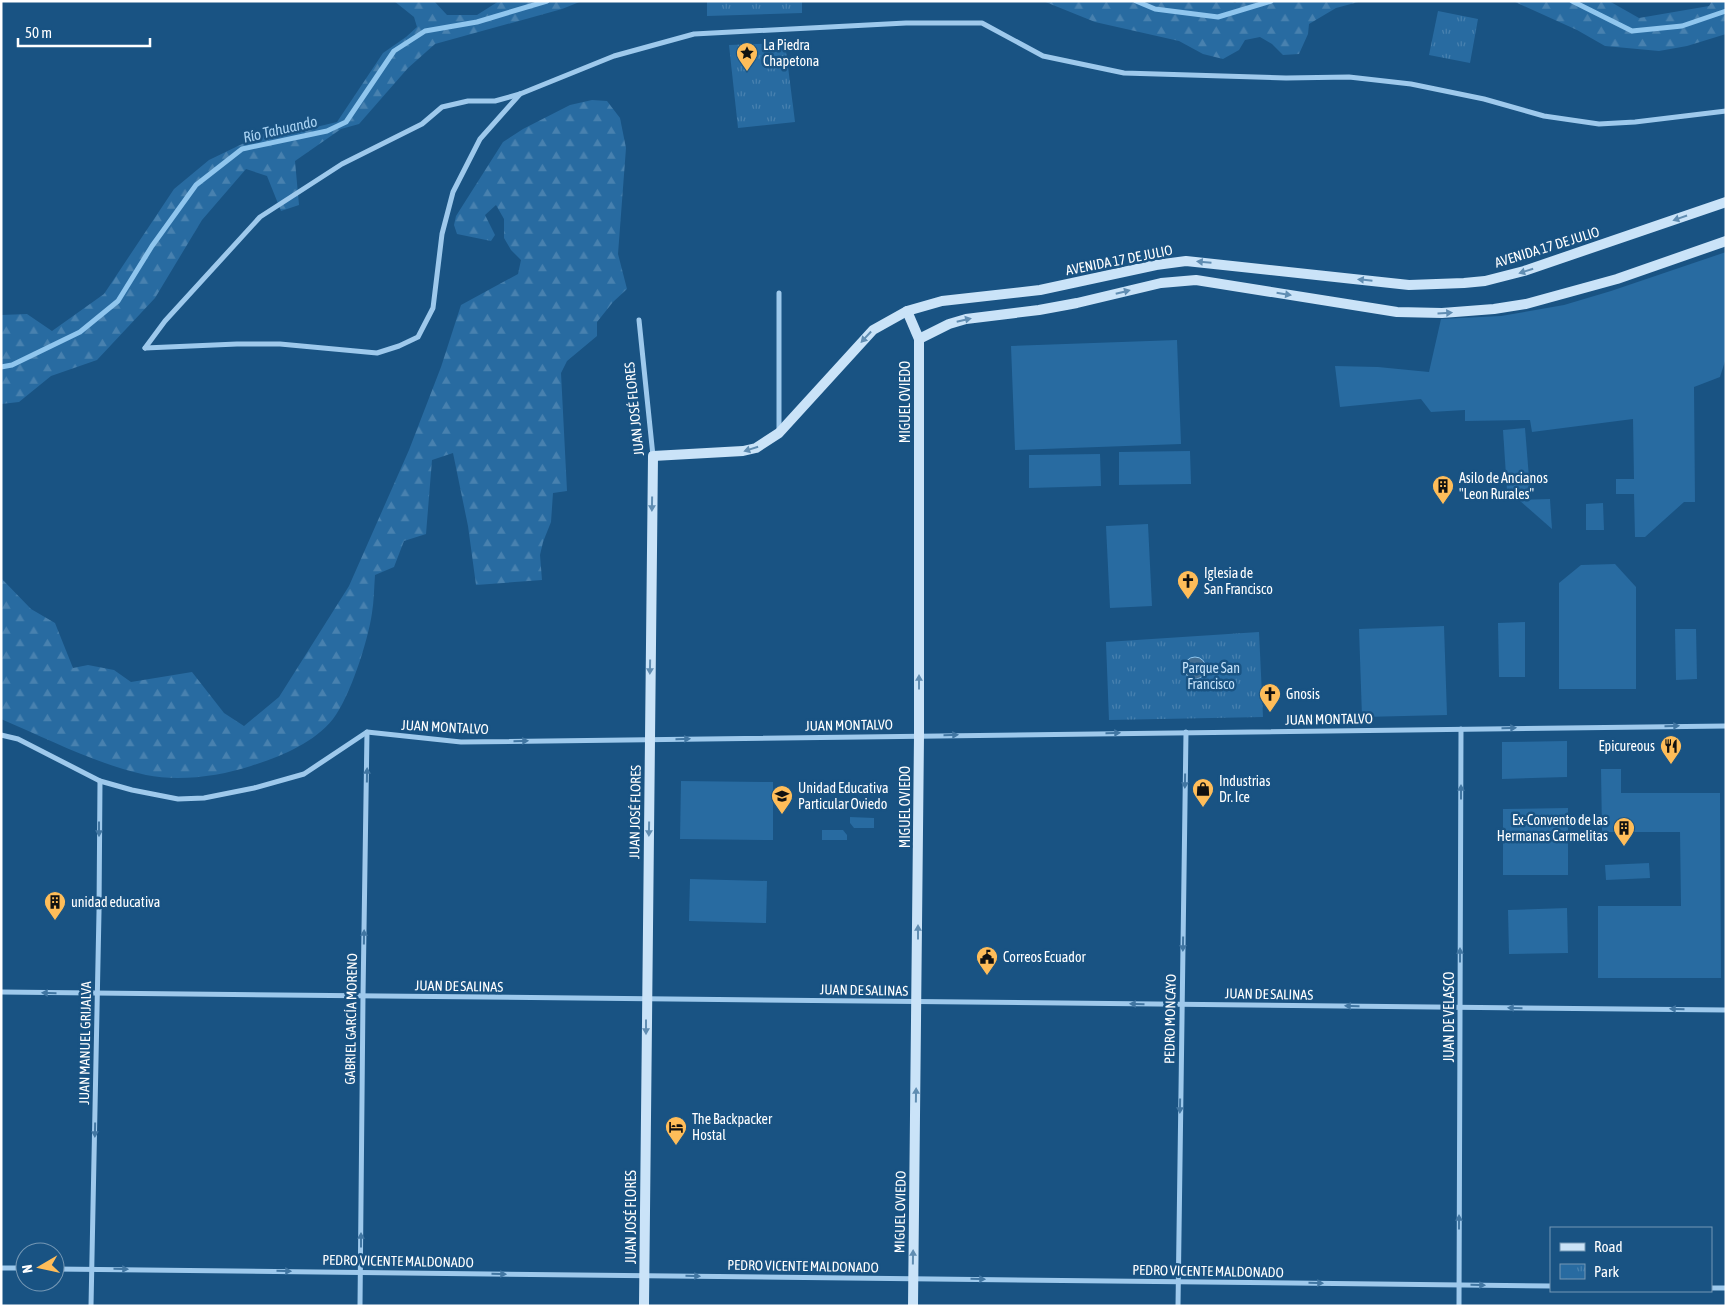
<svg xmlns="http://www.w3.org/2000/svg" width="1727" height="1307" viewBox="0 0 1727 1307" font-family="'Asap Condensed',sans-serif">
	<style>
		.green { fill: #286ba1 }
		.forest { fill: url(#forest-firs) }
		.park { fill: url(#park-tufts) }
		.water { fill: #446f93; stroke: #90c6ee }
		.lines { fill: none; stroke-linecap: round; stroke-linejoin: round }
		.stream { stroke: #90c6ee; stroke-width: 5 }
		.street { stroke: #9ec9ec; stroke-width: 5 }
		.secondary { stroke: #cae3f8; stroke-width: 10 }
		.oneway { fill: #608db2 }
		.oneway2 { fill: #4176a2 }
		.labels { text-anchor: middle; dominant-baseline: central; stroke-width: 5; stroke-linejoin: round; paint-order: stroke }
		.poi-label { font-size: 14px; fill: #fff; stroke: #195383; text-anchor: start }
		.street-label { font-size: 14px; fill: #fff; stroke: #195383 }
		.park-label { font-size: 14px; fill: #c3e1f9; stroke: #195383 }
		.water-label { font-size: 15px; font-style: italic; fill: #a9d3f3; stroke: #195383 }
	</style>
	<defs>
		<pattern id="forest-firs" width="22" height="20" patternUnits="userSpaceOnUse" patternTransform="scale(1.25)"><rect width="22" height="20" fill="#286ba1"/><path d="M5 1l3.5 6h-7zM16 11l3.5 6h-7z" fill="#4881af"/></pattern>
		<pattern id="park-tufts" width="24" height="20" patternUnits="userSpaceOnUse" patternTransform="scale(1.25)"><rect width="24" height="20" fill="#286ba1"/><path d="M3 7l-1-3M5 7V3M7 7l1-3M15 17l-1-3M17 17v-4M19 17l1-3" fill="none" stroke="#4881af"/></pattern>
	</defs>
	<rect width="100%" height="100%" fill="#195383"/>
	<g class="green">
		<path d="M1726 252V358L1720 377 1694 387 1695 502H1684L1645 537H1635L1634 494H1616V479H1634L1633 419 1532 432 1530 420 1465 421V410L1431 412 1421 399 1340 407 1335 366 1378 367 1429 372 1441 319 1501 316 1564 305 1611 291Z"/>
		<path d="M1177 340 1181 444 1015 450 1011 346Z"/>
		<path d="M1525 428 1530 490 1507 491 1503 430Z"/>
		<path d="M1190 451 1191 484 1119 485V452Z"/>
		<path d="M1100 454 1101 486 1029 488V455Z"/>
		<path d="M1550 499 1552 529 1519 500Z"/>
		<path d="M1603 503 1604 530H1586V504Z"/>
		<path d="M1148 524 1152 606 1110 608 1106 526Z"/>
		<path d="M1615 564 1636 587V689H1559V583L1581 565Z"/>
		<path d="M1525 622V677H1499L1498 623Z"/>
		<path d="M1444 626 1447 715 1362 717 1359 629Z"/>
		<path d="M1675 629H1696L1697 679 1676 680Z"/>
		<path d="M1567 741V777L1502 779V742Z"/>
		<path d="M1601 769H1621V793H1720L1721 978H1598V906H1681L1680 832H1602Z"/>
		<path d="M681 781 773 782V840L680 839Z"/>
		<path d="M1568 808V875H1503V809Z"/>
		<path d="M850 817 874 818V828H854L850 823Z"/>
		<path d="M822 830H843L847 835V840H822Z"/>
		<path d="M1649 863 1650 878 1606 880 1605 865Z"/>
		<path d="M690 879 767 881 766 923 689 921Z"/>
		<path d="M1567 908 1568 953 1509 954 1508 910Z"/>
	</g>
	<g class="forest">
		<path d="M394 1H434L447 15H477L499 1H582L562 9 435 44 408 68 359 124 341 129 295 161 299 205 281 211 267 176 246 169 202 220 155 298 97 360 51 376 19 402 1 404V315L27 314 52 331 104 294 174 189 209 160 269 131 291 133 337 122 383 53 406 37 417 27 414 17Z"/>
		<path d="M1043 1H1231L1235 3 1238 1H1362L1336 8 1309 24 1308 34 1299 54 1283 55 1272 44 1260 37 1245 40 1239 50 1223 59 1203 54 1179 41 1095 22Z"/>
		<path d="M1513 1H1609L1639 18 1709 6 1712 1H1726V34L1687 46 1659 51 1605 46 1577 30Z"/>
		<path d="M592 100 607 101 620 118 626 148 618 254 627 289 613 302 597 322V336L567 361 561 373 567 491 553 493 551 522 543 542 540 555 542 580 476 585 468 526 453 453 432 460 426 534 404 541 394 567 375 575C374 588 374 601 372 613 368 641 350 697 333 719 313 744 279 757 251 766 220 776 179 782 146 775 96 764 48 739 1 719V578L31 609 55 623 73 668 88 665 114 670 131 682 192 672 224 713 244 726 279 697 349 586 409 450 441 367 461 305 518 274 521 260 511 250 504 238V219L496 205 485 215 495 235 491 241 457 234 454 225 456 216 503 142 523 129 570 105Z"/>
	</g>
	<g class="park">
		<path d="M707 1H802V13L707 16Z"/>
		<path d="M1438 11 1478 19 1470 63 1429 55Z"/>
		<path d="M785 43 795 122 738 128 729 45Z"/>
		<path d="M1259 632 1263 717 1109 720 1106 642Z"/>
	</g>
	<circle class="water" cx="1195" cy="668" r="11"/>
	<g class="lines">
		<g class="stream">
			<path d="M1136 1 1155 9 1218 17 1271 1"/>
			<path d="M1572 1 1632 31 1682 26 1726 11"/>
			<path d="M1 367 12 365 80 332 118 301 152 246 196 185 242 149 327 131 346 122 394 51 425 31 477 22 547 1"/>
		</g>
		<g class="street">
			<path d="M639 320 653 456"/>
			<path d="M145 348 165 321 260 217 342 164 422 124 442 107 468 101H495L520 94 614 56 694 34 906 23H982L1043 56 1124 73 1286 78 1349 77 1411 84 1484 99 1544 116 1599 124 1635 122 1726 111"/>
			<path d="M145 348 237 344H280L377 353 399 346 418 337 433 308 442 234 453 192 480 139 520 94"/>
			<path d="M779 433V293"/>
			<path d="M1 735 18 739 100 781 132 790 178 799 204 798 254 788 304 774 367 732 461 742 1726 726"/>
			<path d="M1 992 1726 1010"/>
			<path d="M1 1268H25"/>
			<path d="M55 1269 1551 1286"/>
			<path d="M1711 1288H1726"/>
			<path d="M91 1306 99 912 100 781"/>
			<path d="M360 1306 363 996 367 732"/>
			<path d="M1178 1306 1186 732"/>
			<path d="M1459 1306 1461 729"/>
		</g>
		<g class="secondary">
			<path d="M907 311 919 339V736L913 1306"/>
			<path d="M919 339 949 324 966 319 1039 310 1077 303 1161 283 1196 280 1397 312 1442 313 1494 309 1526 304 1617 279 1726 241"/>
			<path d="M644 1306 653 456 743 451 756 448 779 433 873 330 907 311 942 301 1040 290 1156 265 1186 261 1409 285 1464 283 1485 281 1524 271 1726 202"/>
		</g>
	</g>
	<defs><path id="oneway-solid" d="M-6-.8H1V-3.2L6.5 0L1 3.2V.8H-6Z" transform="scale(1.25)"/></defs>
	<g class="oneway">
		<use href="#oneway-solid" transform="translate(1680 218) rotate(161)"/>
		<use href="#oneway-solid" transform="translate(1204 262) rotate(-175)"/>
		<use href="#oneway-solid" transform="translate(1526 271) rotate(163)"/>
		<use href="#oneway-solid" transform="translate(1365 280) rotate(-174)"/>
		<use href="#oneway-solid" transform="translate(1123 292) rotate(-14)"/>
		<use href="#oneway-solid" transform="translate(1284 294) rotate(9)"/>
		<use href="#oneway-solid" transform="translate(1445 313) rotate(-3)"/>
		<use href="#oneway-solid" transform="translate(964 320) rotate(-13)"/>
		<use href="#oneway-solid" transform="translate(866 337) rotate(133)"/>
		<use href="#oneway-solid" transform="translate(751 449) rotate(162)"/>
		<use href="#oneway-solid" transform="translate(652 504) rotate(91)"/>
		<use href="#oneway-solid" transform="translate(650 667) rotate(91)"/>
		<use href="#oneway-solid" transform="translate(919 682) rotate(-90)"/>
		<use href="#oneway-solid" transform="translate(649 829) rotate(91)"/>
		<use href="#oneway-solid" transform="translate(918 932) rotate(-90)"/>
		<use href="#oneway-solid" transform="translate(646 1027) rotate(90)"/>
		<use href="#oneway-solid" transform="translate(916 1095) rotate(-89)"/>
		<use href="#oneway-solid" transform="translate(913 1257) rotate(-89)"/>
	</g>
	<g class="oneway2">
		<use href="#oneway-solid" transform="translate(1672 726) rotate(-1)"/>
		<use href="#oneway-solid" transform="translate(1509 728) rotate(-1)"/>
		<use href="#oneway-solid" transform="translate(1113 733) rotate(-1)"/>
		<use href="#oneway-solid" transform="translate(951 735) rotate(-1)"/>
		<use href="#oneway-solid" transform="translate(683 739) rotate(-1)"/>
		<use href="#oneway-solid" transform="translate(521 741) rotate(-1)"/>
		<use href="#oneway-solid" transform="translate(367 775) rotate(-89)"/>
		<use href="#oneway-solid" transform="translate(1185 781) rotate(91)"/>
		<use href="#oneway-solid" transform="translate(1461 792) rotate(-90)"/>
		<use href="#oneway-solid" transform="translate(99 829) rotate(90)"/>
		<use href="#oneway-solid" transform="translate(364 937) rotate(-89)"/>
		<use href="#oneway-solid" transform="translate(1183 944) rotate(91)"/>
		<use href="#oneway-solid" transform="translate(1460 955) rotate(-90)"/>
		<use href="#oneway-solid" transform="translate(49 993) rotate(-179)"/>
		<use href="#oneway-solid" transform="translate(1137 1004) rotate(-179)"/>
		<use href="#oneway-solid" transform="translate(1352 1006) rotate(-179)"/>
		<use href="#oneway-solid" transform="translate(1515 1008) rotate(-179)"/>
		<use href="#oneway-solid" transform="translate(1677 1009) rotate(-179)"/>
		<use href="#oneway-solid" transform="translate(1180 1106) rotate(91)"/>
		<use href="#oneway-solid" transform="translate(95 1130) rotate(91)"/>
		<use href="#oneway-solid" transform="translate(1459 1222) rotate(-90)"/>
		<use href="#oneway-solid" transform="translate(361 1240) rotate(-90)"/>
		<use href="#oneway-solid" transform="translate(121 1269) rotate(1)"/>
		<use href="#oneway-solid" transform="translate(284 1271) rotate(1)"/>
		<use href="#oneway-solid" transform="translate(499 1274) rotate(1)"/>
		<use href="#oneway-solid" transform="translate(693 1276) rotate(1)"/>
		<use href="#oneway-solid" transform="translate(978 1279) rotate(1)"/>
		<use href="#oneway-solid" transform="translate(1316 1283) rotate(1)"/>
		<use href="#oneway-solid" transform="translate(1478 1285) rotate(1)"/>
	</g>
	<defs>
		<g id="sight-pin" transform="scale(1.125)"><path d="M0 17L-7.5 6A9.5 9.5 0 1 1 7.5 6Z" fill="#ffbd59" stroke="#195383"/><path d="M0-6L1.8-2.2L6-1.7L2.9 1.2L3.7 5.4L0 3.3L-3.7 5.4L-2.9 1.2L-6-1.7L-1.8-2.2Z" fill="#111"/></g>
		<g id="building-pin" transform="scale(1.125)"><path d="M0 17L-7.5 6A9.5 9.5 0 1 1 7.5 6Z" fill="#ffbd59" stroke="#195383"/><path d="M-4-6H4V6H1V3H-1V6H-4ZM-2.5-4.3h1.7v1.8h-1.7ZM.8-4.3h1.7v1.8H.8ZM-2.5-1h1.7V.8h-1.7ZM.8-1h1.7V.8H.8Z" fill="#111"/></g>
		<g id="church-pin" transform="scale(1.125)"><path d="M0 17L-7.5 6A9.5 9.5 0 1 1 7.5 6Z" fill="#ffbd59" stroke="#195383"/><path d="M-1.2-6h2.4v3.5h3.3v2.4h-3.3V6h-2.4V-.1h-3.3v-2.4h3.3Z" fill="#111"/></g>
		<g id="restaurant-pin" transform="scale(1.125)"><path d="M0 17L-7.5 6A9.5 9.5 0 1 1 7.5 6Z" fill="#ffbd59" stroke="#195383"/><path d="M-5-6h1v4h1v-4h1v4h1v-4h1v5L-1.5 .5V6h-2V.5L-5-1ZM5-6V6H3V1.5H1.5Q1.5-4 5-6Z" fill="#111"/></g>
		<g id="shop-pin" transform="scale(1.125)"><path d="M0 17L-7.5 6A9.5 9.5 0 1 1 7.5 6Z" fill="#ffbd59" stroke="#195383"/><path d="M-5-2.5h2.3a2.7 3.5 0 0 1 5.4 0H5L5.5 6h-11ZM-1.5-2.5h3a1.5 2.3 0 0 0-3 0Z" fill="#111"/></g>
		<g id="school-pin" transform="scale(1.125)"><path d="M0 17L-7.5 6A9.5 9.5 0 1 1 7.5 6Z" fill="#ffbd59" stroke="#195383"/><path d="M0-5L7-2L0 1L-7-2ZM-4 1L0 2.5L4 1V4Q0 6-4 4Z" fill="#111"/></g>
		<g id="civic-pin" transform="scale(1.125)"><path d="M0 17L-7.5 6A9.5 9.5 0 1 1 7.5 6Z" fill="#ffbd59" stroke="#195383"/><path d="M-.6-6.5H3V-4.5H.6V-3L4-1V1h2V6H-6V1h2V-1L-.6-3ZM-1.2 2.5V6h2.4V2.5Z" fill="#111"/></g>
		<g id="hotel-pin" transform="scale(1.125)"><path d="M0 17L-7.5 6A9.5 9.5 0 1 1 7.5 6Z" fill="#ffbd59" stroke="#195383"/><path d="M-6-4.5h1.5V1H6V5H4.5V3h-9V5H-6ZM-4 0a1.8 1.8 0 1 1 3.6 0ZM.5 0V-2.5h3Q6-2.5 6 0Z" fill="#111"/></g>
	</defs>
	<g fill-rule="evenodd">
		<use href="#sight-pin" x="747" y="53"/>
		<use href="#building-pin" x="1443" y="486"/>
		<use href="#church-pin" x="1188" y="581"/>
		<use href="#church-pin" x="1270" y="694"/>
		<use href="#restaurant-pin" x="1671" y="746"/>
		<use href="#shop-pin" x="1203" y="789"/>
		<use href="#school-pin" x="782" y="796"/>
		<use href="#building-pin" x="1624" y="828"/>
		<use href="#building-pin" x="55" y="902"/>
		<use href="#civic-pin" x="987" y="957"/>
		<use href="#hotel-pin" x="676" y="1127"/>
	</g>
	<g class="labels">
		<g class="poi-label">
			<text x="763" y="45">La Piedra<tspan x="763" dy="16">Chapetona</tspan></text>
			<text x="1459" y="478">Asilo de Ancianos<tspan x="1459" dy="16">"Leon Rurales"</tspan></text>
			<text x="1204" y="573">Iglesia de<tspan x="1204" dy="16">San Francisco</tspan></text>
			<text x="1286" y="694">Gnosis</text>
			<text x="1655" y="746" text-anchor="end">Epicureous</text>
			<text x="1219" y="781">Industrias<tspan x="1219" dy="16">Dr. Ice</tspan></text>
			<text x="798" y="788">Unidad Educativa<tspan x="798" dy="16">Particular Oviedo</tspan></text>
			<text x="1608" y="820" text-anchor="end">Ex-Convento de las<tspan x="1608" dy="16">Hermanas Carmelitas</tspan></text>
			<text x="71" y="902">unidad educativa</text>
			<text x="1003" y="957">Correos Ecuador</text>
			<text x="692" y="1119">The Backpacker<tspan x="692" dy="16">Hostal</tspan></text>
		</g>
		<g class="street-label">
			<text transform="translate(1547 247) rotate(-17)">AVENIDA 17 DE JULIO</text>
			<text transform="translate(1119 260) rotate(-11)">AVENIDA 17 DE JULIO</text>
			<text transform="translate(905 402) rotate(-90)">MIGUEL OVIEDO</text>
			<text transform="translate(634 409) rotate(-96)">JUAN JOSÉ FLORES</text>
			<text transform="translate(1329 719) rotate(-1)">JUAN MONTALVO</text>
			<text transform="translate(849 725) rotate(-1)">JUAN MONTALVO</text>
			<text transform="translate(445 727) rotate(3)">JUAN MONTALVO</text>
			<text transform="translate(905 807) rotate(-90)">MIGUEL OVIEDO</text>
			<text transform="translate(635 812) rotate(-89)">JUAN JOSÉ FLORES</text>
			<text transform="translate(459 986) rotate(1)">JUAN DE SALINAS</text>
			<text transform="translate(864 990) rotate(1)">JUAN DE SALINAS</text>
			<text transform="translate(1269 994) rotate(1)">JUAN DE SALINAS</text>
			<text transform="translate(1449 1017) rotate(-90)">JUAN DE VELASCO</text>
			<text transform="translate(351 1019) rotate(-89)">GABRIEL GARCÍA MORENO</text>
			<text transform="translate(1170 1019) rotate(-89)">PEDRO MONCAYO</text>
			<text transform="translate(85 1043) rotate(-89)">JUAN MANUEL GRIJALVA</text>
			<text transform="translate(900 1212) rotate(-89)">MIGUEL OVIEDO</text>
			<text transform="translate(631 1217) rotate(-90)">JUAN JOSÉ FLORES</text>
			<text transform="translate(398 1261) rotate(1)">PEDRO VICENTE MALDONADO</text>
			<text transform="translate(803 1266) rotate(1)">PEDRO VICENTE MALDONADO</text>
			<text transform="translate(1208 1271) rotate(1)">PEDRO VICENTE MALDONADO</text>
		</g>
		<g class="park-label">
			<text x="1211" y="668">Parque San<tspan x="1211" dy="16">Francisco</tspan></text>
		</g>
		<g class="water-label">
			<text transform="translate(280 129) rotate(-13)">Río Tahuando</text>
		</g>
	</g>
	<rect width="1727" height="1307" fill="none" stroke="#ffffff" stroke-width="5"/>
	<rect x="1550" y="1227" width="162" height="65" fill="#195383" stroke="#7598b5"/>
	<rect x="1560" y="1243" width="25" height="8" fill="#cae3f8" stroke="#7598b5"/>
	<text x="1594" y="1252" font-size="15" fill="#ffffff">Road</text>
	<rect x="1560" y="1264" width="25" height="15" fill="url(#park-tufts)" stroke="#7598b5"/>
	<text x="1594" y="1277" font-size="15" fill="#ffffff">Park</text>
	<g transform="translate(40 1267) rotate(261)"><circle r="24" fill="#195383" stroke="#7598b5"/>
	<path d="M0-4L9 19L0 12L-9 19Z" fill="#ffbd59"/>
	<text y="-8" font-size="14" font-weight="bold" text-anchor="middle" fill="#ffffff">N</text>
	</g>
	<path d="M18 38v8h132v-8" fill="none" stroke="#ffffff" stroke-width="2.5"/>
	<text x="25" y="38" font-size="15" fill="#ffffff" stroke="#195383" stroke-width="4" paint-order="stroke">50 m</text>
</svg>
